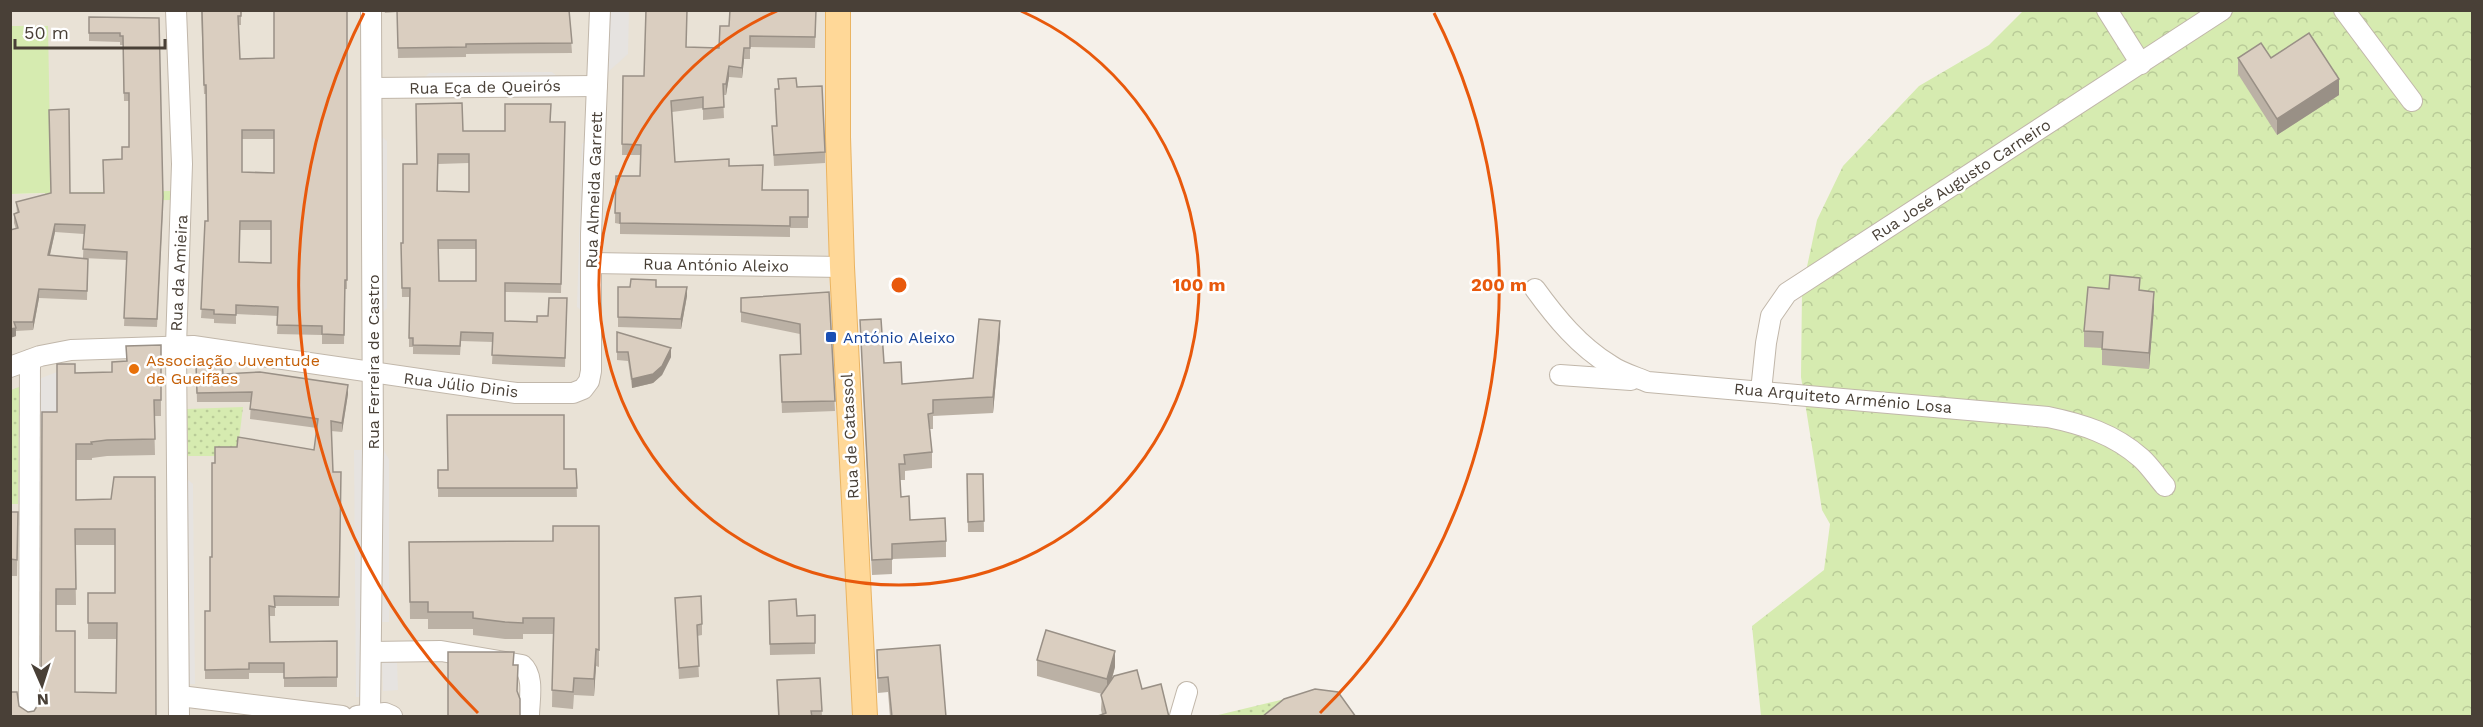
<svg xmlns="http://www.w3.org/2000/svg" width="2483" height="727" viewBox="0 0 2483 727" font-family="'Work Sans',sans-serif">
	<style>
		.residential { fill: #e9e2d6 }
		.green { fill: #d6ebb0 }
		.forest { fill: url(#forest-crowns) }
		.garden { fill: url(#garden-dots) }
		.parking { fill: #e6e3e0 }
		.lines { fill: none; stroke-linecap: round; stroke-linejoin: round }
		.minor-casing { stroke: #c1b7aa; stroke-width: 22 }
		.major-casing { stroke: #eab462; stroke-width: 26 }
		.minor { stroke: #fff; stroke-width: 20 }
		.major { stroke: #ffd898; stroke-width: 24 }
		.wall { fill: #bbb1a5; fill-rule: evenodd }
		.shaded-wall { fill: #999086 }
		.building { fill: #dacec0; stroke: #999086; stroke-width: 1.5; fill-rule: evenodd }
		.ring { fill: none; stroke: #e8590c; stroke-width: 3 }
		.transit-dot { fill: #1a4fb4; stroke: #fff; stroke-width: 2 }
		.food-dot { fill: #e8710a; stroke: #fff; stroke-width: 2 }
		.labels { text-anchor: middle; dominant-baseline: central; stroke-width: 5; stroke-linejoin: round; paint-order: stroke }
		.street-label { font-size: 16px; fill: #494037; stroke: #fff }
		.transit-label { font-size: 16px; fill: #164399; stroke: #fff; text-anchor: start }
		.food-label { font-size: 16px; fill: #c56008; stroke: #fff; text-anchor: start }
		.centre { fill: #e8590c; stroke: #fff; stroke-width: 3 }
		.ring-label { font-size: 18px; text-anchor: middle; font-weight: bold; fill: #e8590c; stroke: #fff; stroke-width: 5; stroke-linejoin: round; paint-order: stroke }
	</style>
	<defs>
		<pattern id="forest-crowns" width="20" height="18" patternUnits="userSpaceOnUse" patternTransform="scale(1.5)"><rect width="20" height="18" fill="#d6ebb0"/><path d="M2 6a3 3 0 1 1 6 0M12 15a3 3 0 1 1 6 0" fill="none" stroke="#b9cb98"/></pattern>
		<pattern id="garden-dots" width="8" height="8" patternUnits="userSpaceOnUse" patternTransform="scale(1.5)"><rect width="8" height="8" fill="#d6ebb0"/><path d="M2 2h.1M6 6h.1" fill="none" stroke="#b9cb98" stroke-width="1.8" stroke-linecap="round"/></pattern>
	</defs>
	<rect width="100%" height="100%" fill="#f5f0e9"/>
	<g class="residential">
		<path d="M11 11H172L173 344 11 363V194L50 193 47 26H11Z"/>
		<path d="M178 11H369L370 370 177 344Z"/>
		<path d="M374 11H598L594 82 375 85Z"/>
		<path d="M602 11H835L840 265 593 261Z"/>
		<path d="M594 89 587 376 568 389 375 370V92Z"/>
		<path d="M593 266 840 270 862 716H395L373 712 376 376 584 391Z"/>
		<path d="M178 347 370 375 367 712 346 714 181 695Z"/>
		<path d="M173 348 177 716H11L10 369 34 361Z"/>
		<path d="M183 699 312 716H182Z"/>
	</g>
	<path class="green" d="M10 26H48L51 193 170 191V200L45 202V193L11 194Z"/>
	<path class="forest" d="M2023 11H2472V716H1761L1752 626 1824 570 1830 524 1822 510 1801 377 1802 290 1817 220 1843 166 1919 86 1989 45Z"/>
	<g class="garden">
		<path d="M19 387 18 504H11V390Z"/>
		<path d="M243 407 237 456H188L187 409Z"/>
		<path d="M1310 693 1293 716H1214Z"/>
	</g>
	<g class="parking">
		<path d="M609 11H629L628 54 607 73Z"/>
		<path d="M552 72 558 77 423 79 429 73Z"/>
		<path d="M380 135 387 141V308L380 315Z"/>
		<path d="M588 139 583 312 577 307 582 144Z"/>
		<path d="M57 372V428H38L39 379Z"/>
		<path d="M383 449 389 459V622H382Z"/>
		<path d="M354 450H363L364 697H356Z"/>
		<path d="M184 476 193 484 195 684H186Z"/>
		<path d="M397 661 398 690 383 691 382 662Z"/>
	</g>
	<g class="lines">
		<g class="minor-casing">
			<g id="minor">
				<path d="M176 10 182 164 176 346 179 716"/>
				<path d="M2107 10 2141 64"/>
				<path d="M2344 10 2412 101"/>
				<path d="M372 88 597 86"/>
				<path d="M591 263 842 267"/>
				<path d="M1535 289C1556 318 1579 346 1610 365 1621 373 1636 377 1648 382L2048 417C2082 424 2114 434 2141 458 2150 466 2157 477 2165 486"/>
				<path d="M10 367 40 356 71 350 193 346 516 393H573L583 389 589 381 591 371V234L600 10"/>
				<path d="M1560 375 1631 380"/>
				<path d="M1761 391 1766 343 1771 316 1787 293 2222 10"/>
				<path d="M371 652 441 651 522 665C535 676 529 701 529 716"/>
				<path d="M180 696 342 716"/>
				<path d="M29 716 30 360"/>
				<path d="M357 716 385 713 392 716"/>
				<path d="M370 716 373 449 371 10"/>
				<path d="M1180 716 1187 692"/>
			</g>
		</g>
		<g class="major-casing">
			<path id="major" d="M838 10V137L842 267 865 716"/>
		</g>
		<use href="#minor" class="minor"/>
		<use href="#major" class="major"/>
	</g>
	<g class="wall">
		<path d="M201 10H241V25H238L240 59 274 58 299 11H347V289H345L344 344H322V335L277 334 278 316 236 314V324L214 323V319L201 318 208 221 206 94H204ZM242 139H274V173L242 172ZM240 230H271V263L239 262Z"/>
		<path d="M384 10H569L572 53 466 54V57L398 58 397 12 385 13Z"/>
		<path d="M816 10 815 48 750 47V59H744L742 78 729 77 726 95H723L724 118 703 120V108L672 112 675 162 729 166 763 190H808V228H790V237L620 234V224L615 223 616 176H640L641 155H622L623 76H644L687 47 719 48 729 26Z"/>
		<path d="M89 17 159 18 163 206 157 327 124 326 127 260 83 258 84 234 55 232 50 255 88 259 87 300 39 298 33 330 16 331V336L10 338V230L16 229 14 223V214L17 213 16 202 70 193H104L129 147V101H124L123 45H120V42L89 41Z"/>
		<path d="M2238 58H2271L2339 95 2277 135 2238 74Z"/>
		<path d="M797 87 825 152V163L774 166 772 126H776L775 89Z"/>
		<path d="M551 122H565L561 293 505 292V321L537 322 548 316 567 298 565 367 492 364 493 342 461 341 460 355 413 354V347H409V297H402L401 243H403L417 164 463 131H505ZM469 163V192L438 191V164ZM438 249H476V281H439Z"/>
		<path d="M618 287H656L687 296 681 329 618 327Z"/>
		<path d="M2109 289 2140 290 2154 308 2149 369 2102 365V348L2084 347V331Z"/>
		<path d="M829 292 835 411 782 413 780 355 801 354 800 334 741 322V298Z"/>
		<path d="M860 320 884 363 902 384 973 378 1000 336 993 413 933 416V429H930L932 452V468L905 471V480H900L901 497 910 520 946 541V557L892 559V574L872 575Z"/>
		<path d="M617 332 671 357 662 375 653 383 632 388 628 361 617 360Z"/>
		<path d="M161 345V416H154L155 455 107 456 92 458V460H76V500L111 499 156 717H10L19 706 28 712 34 711 41 700 57 412 75 373 112 372V362L126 361V346ZM75 545H115V593H88V639H117L116 693 75 692 56 631V605H76Z"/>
		<path d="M196 364 223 374 348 394 342 432 331 431 333 472H341L339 606H275V616H269L270 642 337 641V687H284V673H249V679H205V611H210L215 463 314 450 317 428 250 419 251 402H197Z"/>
		<path d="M576 469 577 497H438V470Z"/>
		<path d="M967 474H983L984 532H968Z"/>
		<path d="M10 512H18L17 576H10Z"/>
		<path d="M599 526V667L596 666 594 696 574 695 573 709 552 707 553 634H523V639H505L473 635V629H428V619H410L409 542 553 541Z"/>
		<path d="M675 598 702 624V635L697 636 699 677 679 679Z"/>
		<path d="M769 611 797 616 815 615V654L770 655Z"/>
		<path d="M877 650 946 717H890L888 692 878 693Z"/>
		<path d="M1037 660 1115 667 1112 679 1142 689 1169 717 1102 714 1101 710 1102 694 1037 676Z"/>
		<path d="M820 678 822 717H778L777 680Z"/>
	</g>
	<g class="shaded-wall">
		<path d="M744 48V59L742 78V68Z"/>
		<path d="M729 66V77L726 95V84Z"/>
		<path d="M2339 79V95L2277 135V119Z"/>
		<path d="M55 224V232L48 263V255Z"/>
		<path d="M687 287V296L681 329V319Z"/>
		<path d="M39 289V298L33 330V322Z"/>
		<path d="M2154 292V308L2149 369V353Z"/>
		<path d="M1000 321V336L993 413V397Z"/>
		<path d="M16 328V336L10 338V329Z"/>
		<path d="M671 348V357L662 375 653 383 632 388V379Z"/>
		<path d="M348 385V394L342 432V423Z"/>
		<path d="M596 649V666L594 696V679Z"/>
		<path d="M1115 651V667L1107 695V679Z"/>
	</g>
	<g class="building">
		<path d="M202 10H241V16H238L240 59 274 58V10L347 11V280H345L344 335 322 334V326L277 325 278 307 236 305V315L214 314V310L201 309 205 221H208L206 85H204ZM242 130H274V173L242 172ZM240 221H271V263L239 262Z"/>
		<path d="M397 10H569L572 43 466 44V47L398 48Z"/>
		<path d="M646 10H687L686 47 719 48 720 26H729L730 10H816L815 37 750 36V48H744L742 68 729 66 726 84H723L724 107 703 109V97L671 101 675 162 729 159V166L763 165 762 190H808V217H790V226L620 223V213H615L616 176H640L641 145 622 144 623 76H644Z"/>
		<path d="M89 17 159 18 163 197 157 319 124 318 127 252 83 249 85 225 55 224 48 255 88 259 87 291 39 289 33 322H14L16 328 10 329V230L18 228 14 214 19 212 16 202 51 193 49 110 69 109 70 193H104L103 160 122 159V147H129V93H124L123 36H120V33H89Z"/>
		<path d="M2309 33 2339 79 2277 119 2238 58 2261 43 2271 58Z"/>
		<path d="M796 78 797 87 822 86 825 152 774 155 772 126H777L775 89H779L778 79Z"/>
		<path d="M462 103 463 131H505V104H551L550 122H565L561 284 505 283V321L537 322V316H548L549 298H567L565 358 492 355 493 333 461 332 460 346 413 345V338H409L410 288H402L401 243H403V164H417L416 104ZM438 154H469V192L437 191ZM438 240H476V281H439Z"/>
		<path d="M2110 275 2140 278 2139 290 2154 292 2149 353 2102 349 2103 332 2084 331 2088 287 2109 289Z"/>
		<path d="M631 279 656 280V287H687L681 319 618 317V287H630Z"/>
		<path d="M829 292 835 401 782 402 780 355 801 354 800 324 741 312V298Z"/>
		<path d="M881 319 884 363 901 362 902 384 973 378 979 319 1000 321 993 397 933 400V413L928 414 932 452 904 455 905 464H899L901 497 909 496 910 520 945 518 946 541 892 544V559L872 560 860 320Z"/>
		<path d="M617 332 671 348 662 366 653 374 632 379 628 352H617Z"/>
		<path d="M161 345V400H154L155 439 107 440 91 442 92 444H76V500L111 499 114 477H155L156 717H10V692H17L19 706 28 712 34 711 41 700 42 412H57V364H75V373L112 372V362L127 361 126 346ZM75 529H115V593H88V623H117L116 693 75 692V631H56V589H76Z"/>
		<path d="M222 363 223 374 260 372 348 385 342 423 331 421 333 472H341L339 597 274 596 275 607 269 606 270 642 337 641V677L284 678V663H249V669L205 670V611H210V557H212V463H215V447H237L238 437 314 450 318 419 250 409 252 392 197 393 196 364Z"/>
		<path d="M447 415H564V469H576L577 488H438V470H448Z"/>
		<path d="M967 474H983L984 521 968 522Z"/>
		<path d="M10 512H18L17 560 10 559Z"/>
		<path d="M553 526H599V650L596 649 594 679 574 678 573 692 552 690 554 618H523V623L505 622 473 618V612H428V602H410L409 542 553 541Z"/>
		<path d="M701 596 702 624 697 625 699 666 679 668 675 598Z"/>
		<path d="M796 599 797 616 815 615V643L770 644 769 601Z"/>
		<path d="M1046 630 1115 651 1107 679 1037 660Z"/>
		<path d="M940 645 946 717H892L888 677 878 678 877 650Z"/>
		<path d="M448 652H514L513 665H518L517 691 520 699V717H448Z"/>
		<path d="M1137 670 1142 689 1161 684 1169 717H1095L1106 713 1101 695 1114 676Z"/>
		<path d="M820 678 822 711H811L812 717H779L777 680Z"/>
		<path d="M1315 689 1338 692 1356 717H1262L1284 699Z"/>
	</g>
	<g class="ring">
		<path d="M1021 11A300 300 0 1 1 777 11"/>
		<path d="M478 713A600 600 0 0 1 364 13M1434 13A600 600 0 0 1 1320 713"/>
	</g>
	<rect class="transit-dot" x="825" y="331" width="12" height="12" rx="3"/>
	<circle class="food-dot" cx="134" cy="369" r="6"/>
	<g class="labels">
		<g class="street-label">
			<text transform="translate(485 87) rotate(-1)">Rua Eça de Queirós</text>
			<text transform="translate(1961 180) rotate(-33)">Rua José Augusto Carneiro</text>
			<text transform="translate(594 190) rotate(-88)">Rua Almeida Garrett</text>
			<text transform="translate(716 265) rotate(1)">Rua António Aleixo</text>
			<text transform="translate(179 273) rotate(-87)">Rua da Amieira</text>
			<text transform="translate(373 362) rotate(-90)">Rua Ferreira de Castro</text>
			<text transform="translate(461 385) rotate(7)">Rua Júlio Dinis</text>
			<text transform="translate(1843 398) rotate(5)">Rua Arquiteto Arménio Losa</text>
			<text transform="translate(850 436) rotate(-93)">Rua de Catassol</text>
		</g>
		<g class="transit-label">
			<text x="843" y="337">António Aleixo</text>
		</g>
		<g class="food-label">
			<text x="146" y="360">Associação Juventude<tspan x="146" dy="18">de Gueifães</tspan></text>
		</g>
	</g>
	<circle cx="899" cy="285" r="9" class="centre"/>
	<g class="ring-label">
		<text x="1199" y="291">100 m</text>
		<text x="1499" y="291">200 m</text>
	</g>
	<rect width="2483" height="727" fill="none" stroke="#494037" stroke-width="24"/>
	<g transform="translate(42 685) rotate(177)" stroke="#ffffff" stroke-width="4.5" paint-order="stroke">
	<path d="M0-4.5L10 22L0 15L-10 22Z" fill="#494037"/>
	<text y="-9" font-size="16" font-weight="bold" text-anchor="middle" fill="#494037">N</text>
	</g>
	<path d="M15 39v9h150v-9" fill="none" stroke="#494037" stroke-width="3"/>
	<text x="24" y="39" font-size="18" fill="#494037" stroke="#ffffff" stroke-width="4.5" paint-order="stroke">50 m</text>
</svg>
